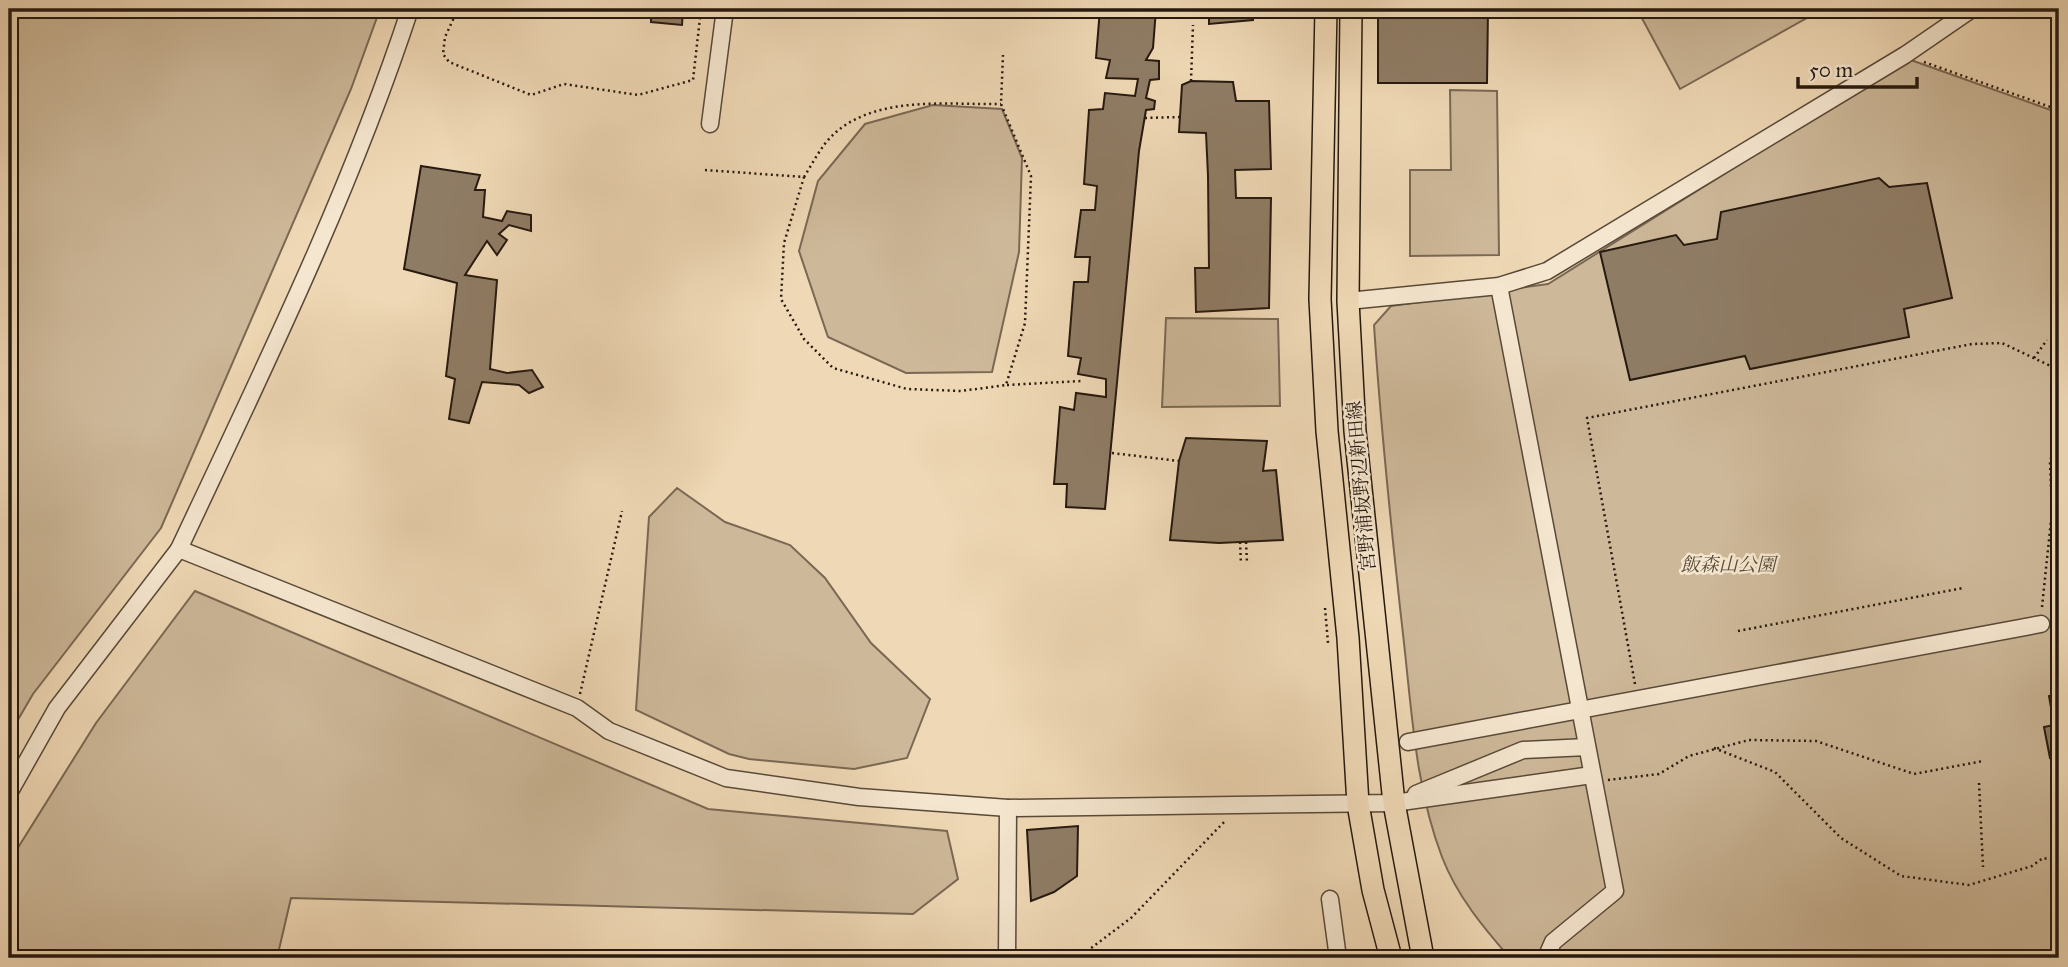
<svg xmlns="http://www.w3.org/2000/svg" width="2068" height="967" viewBox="0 0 2068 967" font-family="'IM FELL Great Primer','Noto Serif JP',serif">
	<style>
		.green { fill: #cdb899; stroke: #7a6854; stroke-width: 2 }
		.building { fill: #8f7c65; stroke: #26190f; stroke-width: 2 }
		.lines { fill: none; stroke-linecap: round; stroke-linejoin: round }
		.minor-casing { stroke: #584938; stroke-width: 19 }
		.major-casing { stroke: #26190f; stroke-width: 24 }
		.path { stroke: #26190f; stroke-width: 2.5; stroke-dasharray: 2 3.5; stroke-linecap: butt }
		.minor { stroke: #f5e6cf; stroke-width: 16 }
		.major { stroke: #efd8b5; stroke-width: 21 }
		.labels { text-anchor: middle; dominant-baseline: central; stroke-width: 5; stroke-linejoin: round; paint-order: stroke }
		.street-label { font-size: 19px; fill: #26190f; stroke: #f5e6cf }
		.park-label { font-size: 19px; font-style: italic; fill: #584938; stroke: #f5e6cf }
	</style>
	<rect width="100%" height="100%" fill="#efd8b5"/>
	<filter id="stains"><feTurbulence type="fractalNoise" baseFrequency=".00286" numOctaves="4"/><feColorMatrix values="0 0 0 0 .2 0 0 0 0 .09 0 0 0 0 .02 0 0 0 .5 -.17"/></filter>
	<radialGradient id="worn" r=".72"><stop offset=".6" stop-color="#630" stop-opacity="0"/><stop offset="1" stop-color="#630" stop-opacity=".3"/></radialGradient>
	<g class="green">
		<path d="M9 9H380L351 89 161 528 33 694 9 735Z"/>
		<path d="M1637 9H1823L1680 89Z"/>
		<path d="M1908 59 2059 113V958H1510C1483 927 1457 896 1442 857 1416 789 1412 715 1404 643 1392 537 1381 431 1374 325L1391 306 1548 284Z"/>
		<path d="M1450 90 1497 91 1499 255 1410 256V170H1451Z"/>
		<path d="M933 105 1002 109 1022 158 1019 252 992 372 906 373 828 337 799 251 818 181 865 124Z"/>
		<path d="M1166 318 1278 319 1280 406 1162 407Z"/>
		<path d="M677 488 725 522 790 545 825 578 871 643 930 699 907 758 854 769 749 759 729 754 636 710 649 517Z"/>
		<path d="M195 591 708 809 947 831 958 879 913 914 291 898 277 958H9V862L96 723Z"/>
	</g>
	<g class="building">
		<path d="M612 9H683L682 25 651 22V17L612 13Z"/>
		<path d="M1100 9H1156L1153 48 1146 60 1159 61V79L1150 80 1146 98 1155 101 1154 109 1146 110 1139 151 1105 509 1066 507 1067 484H1054L1060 407 1074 410 1076 393 1106 397V379L1078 374 1081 358 1068 356 1074 282H1088L1090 257H1075L1081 210H1095L1097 186 1084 184 1089 110 1103 109 1105 93 1135 96 1138 79 1106 78 1110 60 1096 58Z"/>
		<path d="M1209 9H1253V20L1209 24Z"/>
		<path d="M1378 9H1488L1487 83H1378Z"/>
		<path d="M1191 81 1233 82 1236 101H1269L1271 169 1235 170 1236 198H1271L1269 308 1196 312 1195 268H1209L1208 176 1206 133 1179 132 1182 85Z"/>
		<path d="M421 166 480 175 475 190H485L483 217 502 221 507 211 531 215V231L509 225 499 234 507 240 497 255 487 241 465 275 497 280 490 369 507 373 532 370 543 387 529 393 519 385 482 382 469 423 449 419 455 379 446 376 457 283 404 269Z"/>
		<path d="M1879 178 1889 187 1927 183 1952 298 1904 309 1909 337 1750 369 1745 356 1630 380 1600 252 1676 235 1684 245 1717 239 1721 212Z"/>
		<path d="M1186 438 1267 441 1263 471 1276 470 1283 540 1219 543 1170 540 1179 461Z"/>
		<path d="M2059 694V756L2050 758 2044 727 2054 725 2049 696Z"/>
		<path d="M2059 771V811L2052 772Z"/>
		<path d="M1078 826 1077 876 1054 892 1031 901 1027 830Z"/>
	</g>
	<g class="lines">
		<g class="minor-casing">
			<g id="minor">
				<path d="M410 9C349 195 262 372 179 549L577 708 609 731 726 778 859 797 1008 808 1394 803 1592 775"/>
				<path d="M710 124 725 9"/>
				<path d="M1499 286 1615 891 1553 942 1546 958"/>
				<path d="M1348 301 1499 286 1547 271 1905 55 1972 9"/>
				<path d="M1408 742 2041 624"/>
				<path d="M9 793 57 708 179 549"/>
				<path d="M1416 794 1523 750 1587 747"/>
				<path d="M1330 899 1338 958"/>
				<path d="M1007 958 1008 808"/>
			</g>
		</g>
		<g class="major-casing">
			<g id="major">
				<path d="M1326 9 1320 299 1327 431 1348 638 1358 804 1373 890 1391 958"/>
				<path d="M1351 9 1348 301 1355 431 1394 803 1423 958"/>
			</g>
		</g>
		<g class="path">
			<path d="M458 9 445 37 443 54 449 62 531 95 564 84 638 95 693 80 701 9"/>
			<path d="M1924 62 2059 110"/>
			<path d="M1191 81 1193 25"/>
			<path d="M1145 118 1179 117"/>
			<path d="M705 170 804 177 784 243 781 299 804 339 833 368 907 389 961 391 1006 385 1025 323 1031 176 1001 104 1003 55"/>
			<path d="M804 177C813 163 822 144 835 133 878 95 948 105 1001 104"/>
			<path d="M2034 358 2047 340"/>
			<path d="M1007 385 1081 381"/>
			<path d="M1112 453 1179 461"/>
			<path d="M1240 542 1241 564"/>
			<path d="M1246 542 1247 563"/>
			<path d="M2042 607 2052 511 2050 462 2059 428"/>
			<path d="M1325 608 1328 643"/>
			<path d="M1738 631 1963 588"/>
			<path d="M1635 684 1587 418 1972 344 2002 343 2059 370"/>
			<path d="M580 694 622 511"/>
			<path d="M1714 748 1775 772 1841 838 1901 876 1969 885 2032 866 2043 858 2059 861"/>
			<path d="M1608 780 1659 774 1689 756 1749 740 1816 741 1914 774 1983 761"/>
			<path d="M1979 783 1983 867"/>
			<path d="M1078 958 1131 918 1226 820"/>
		</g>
		<use href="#minor" class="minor"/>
		<use href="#major" class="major"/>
	</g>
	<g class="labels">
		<g class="street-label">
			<text transform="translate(1361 486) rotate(-95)">宮野浦坂野辺新田線</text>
		</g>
		<g class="park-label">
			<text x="1728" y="564">飯森山公園</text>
		</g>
	</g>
	<rect width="2068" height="967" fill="none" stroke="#efd8b5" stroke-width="35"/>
	<rect x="10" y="10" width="2047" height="946" fill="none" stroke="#26190f" stroke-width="3.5"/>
	<rect x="18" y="18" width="2033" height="932" fill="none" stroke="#26190f" stroke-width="2"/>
	<path d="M1798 77v10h119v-10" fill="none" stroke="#26190f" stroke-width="3.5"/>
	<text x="1809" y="77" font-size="21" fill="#26190f" stroke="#f5e6cf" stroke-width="5" paint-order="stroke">50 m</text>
	<rect width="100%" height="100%" filter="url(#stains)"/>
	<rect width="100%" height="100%" fill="url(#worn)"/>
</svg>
